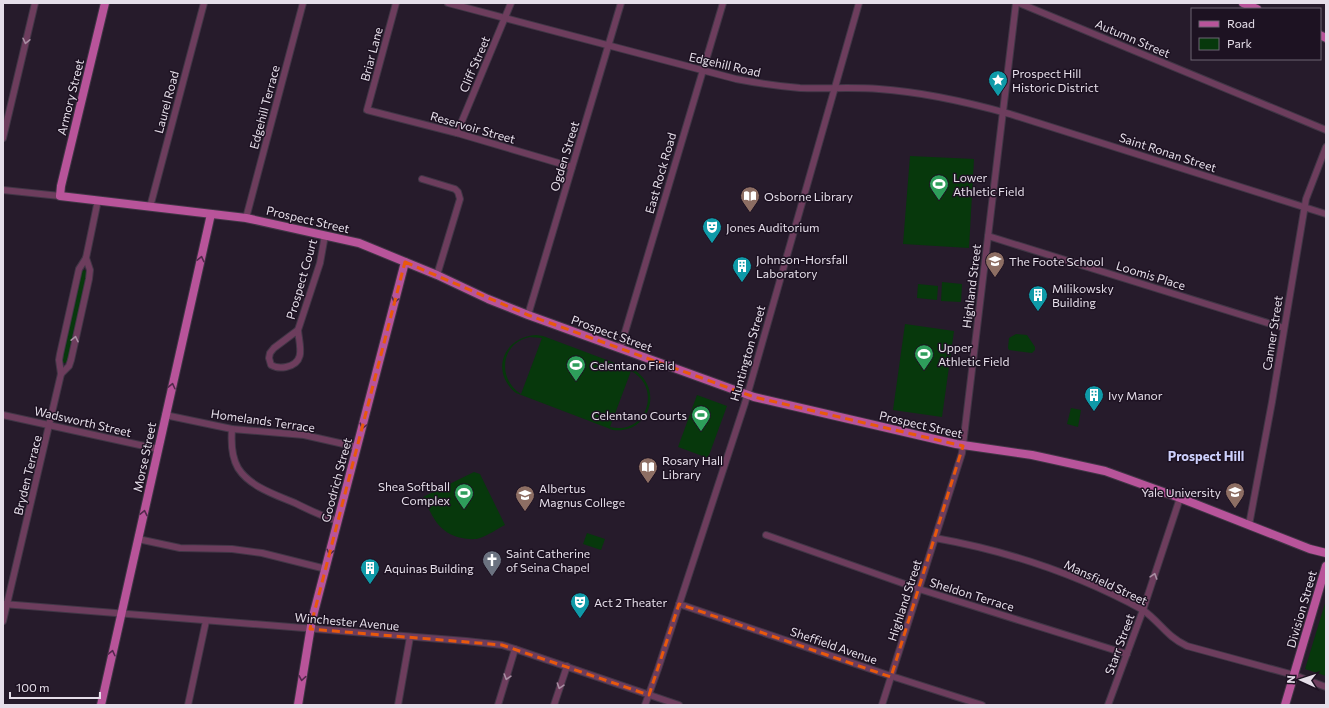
<svg xmlns="http://www.w3.org/2000/svg" width="1329" height="708" viewBox="0 0 1329 708" font-family="Commissioner,sans-serif">
	<style>
		.green { fill: #07380c; fill-rule: evenodd }
		.lines { fill: none; stroke-linecap: round; stroke-linejoin: round }
		.minor-casing { stroke: #413646; stroke-width: 8 }
		.major-casing { stroke: #413646; stroke-width: 10 }
		.minor { stroke: #6d3d5d; stroke-width: 6 }
		.major { stroke: #b8549a; stroke-width: 8 }
		.oneway { stroke: #a98ea3 }
		.oneway2 { stroke: #53294c }
		.marked { fill: none; stroke: #e8590c; stroke-width: 3; stroke-dasharray: 8 5; stroke-linejoin: round }
		.labels { text-anchor: middle; dominant-baseline: central; stroke-width: 3; stroke-linejoin: round; paint-order: stroke }
		.street-label { font-size: 12px; fill: #e5dee9; stroke: #1d1222 }
		.poi-label { font-size: 12px; fill: #e5dee9; stroke: #1d1222; text-anchor: start }
		.neighbourhood-label { font-size: 13px; font-weight: bold; fill: #cdd0fc; stroke: #1d1222 }
	</style>
	<rect width="100%" height="100%" fill="#261b2b"/>
	<g class="green">
		<path d="M910 156 974 159 969 248 903 244Z"/>
		<path d="M85 270 87 273 67 362 64 363H62V359L82 271Z"/>
		<path d="M942 282 962 284 961 302 941 301Z"/>
		<path d="M918 284 938 286 937 300 917 298Z"/>
		<path d="M905 324 954 331 942 417 893 410Z"/>
		<path d="M1016 334 1027 335 1035 347V350L1032 353 1009 350 1008 348 1009 338Z"/>
		<path d="M536 335 543 336 636 371C664 392 648 434 613 430L516 393C490 372 503 337 536 335ZM530 337 542 338 521 394C497 379 500 343 530 337ZM631 371C663 388 646 436 610 427Z"/>
		<path d="M697 395 727 406 708 458 678 447Z"/>
		<path d="M1071 408 1081 410 1078 427 1067 424Z"/>
		<path d="M474 472 480 474 505 525C497 529 489 535 480 538 475 540 467 539 462 538 438 533 433 517 423 497Z"/>
		<path d="M587 533 605 539 601 550 583 544Z"/>
		<path d="M1326 600V676L1305 669Z"/>
	</g>
	<g class="lines">
		<g class="minor-casing">
			<g id="minor">
				<path d="M396 3 367 110 457 133 572 167"/>
				<path d="M448 3 736 79C757 83 778 86 800 88 826 89 853 87 879 89 924 92 967 102 1010 114L1326 214"/>
				<path d="M1019 3 1326 130"/>
				<path d="M457 133 511 3"/>
				<path d="M3 138 35 3"/>
				<path d="M422 179 455 189 458 192 460 199 437 275"/>
				<path d="M3 190 60 196"/>
				<path d="M150 207 204 3"/>
				<path d="M246 218 303 3"/>
				<path d="M988 236 1284 328"/>
				<path d="M528 315 621 3"/>
				<path d="M298 330C299 344 307 363 286 367 281 368 276 368 271 365L269 358 270 353 274 348Z"/>
				<path d="M298 330 320 263 325 235"/>
				<path d="M620 349 723 3"/>
				<path d="M61 374 69 366 71 360 89 279 90 270 86 258"/>
				<path d="M3 415 158 449"/>
				<path d="M165 415 232 429 304 435 357 447"/>
				<path d="M232 429C231 442 231 456 238 468 250 487 276 495 295 503 309 510 323 517 338 521"/>
				<path d="M1249 525 1272 402 1306 199 1326 147"/>
				<path d="M766 535 919 589 1127 654"/>
				<path d="M935 538C1008 551 1079 575 1143 610 1160 622 1167 637 1187 646L1294 675 1326 687"/>
				<path d="M138 539 180 548 232 549 262 553 326 569"/>
				<path d="M3 604 466 641 502 645 515 649 679 705"/>
				<path d="M679 604 885 674 982 705"/>
				<path d="M3 621 61 374 59 360 60 354 79 269 86 258 98 200"/>
				<path d="M188 705 206 621"/>
				<path d="M398 705 410 637"/>
				<path d="M498 705 515 649"/>
				<path d="M554 705 567 666"/>
				<path d="M645 705 658 669 745 403 859 3"/>
				<path d="M882 705 962 453 1016 3"/>
				<path d="M1108 705 1143 610 1180 498"/>
			</g>
		</g>
		<g class="major-casing">
			<g id="major">
				<path d="M105 3 61 186 60 196 246 218 359 243 437 275 488 299 528 315 754 397 956 444 1032 455 1105 471 1180 498 1310 549 1326 553"/>
				<path d="M1243 3 1257 9"/>
				<path d="M1320 35 1326 38"/>
				<path d="M101 705 211 214"/>
				<path d="M298 705 312 620 405 262"/>
				<path d="M1285 705 1326 566"/>
			</g>
		</g>
		<use href="#minor" class="minor"/>
		<use href="#major" class="major"/>
	</g>
	<defs><path id="oneway-chevron" d="M-2-3.5L2.5 0L-2 3.5" fill="none" stroke-width="1.6" stroke-linecap="round" stroke-linejoin="round"/></defs>
	<g class="oneway">
		<use href="#oneway-chevron" transform="translate(26 41) rotate(103)"/>
		<use href="#oneway-chevron" transform="translate(75 339) rotate(-78)"/>
		<use href="#oneway-chevron" transform="translate(1154 576) rotate(-72)"/>
		<use href="#oneway-chevron" transform="translate(507 677) rotate(107)"/>
		<use href="#oneway-chevron" transform="translate(560 686) rotate(108)"/>
	</g>
	<g class="oneway2">
		<use href="#oneway-chevron" transform="translate(201 259) rotate(-77)"/>
		<use href="#oneway-chevron" transform="translate(395 300) rotate(105)"/>
		<use href="#oneway-chevron" transform="translate(172 386) rotate(-77)"/>
		<use href="#oneway-chevron" transform="translate(363 426) rotate(105)"/>
		<use href="#oneway-chevron" transform="translate(144 513) rotate(-78)"/>
		<use href="#oneway-chevron" transform="translate(330 552) rotate(104)"/>
		<use href="#oneway-chevron" transform="translate(112 653) rotate(-77)"/>
		<use href="#oneway-chevron" transform="translate(302 678) rotate(99)"/>
	</g>
	<path class="marked" d="M405 262 528 315 754 397 963 446 891 677 679 604 649 695 502 645 310 629Z"/>
	<defs>
		<g id="sight-pin" transform="scale(1)"><path d="M0 17L-7.5 6A9.5 9.5 0 1 1 7.5 6Z" fill="#0f9aa8" stroke="#1d1222"/><path d="M0-6L1.8-2.2L6-1.7L2.9 1.2L3.7 5.4L0 3.3L-3.7 5.4L-2.9 1.2L-6-1.7L-1.8-2.2Z" fill="#fff"/></g>
		<g id="stadium-pin" transform="scale(1)"><path d="M0 17L-7.5 6A9.5 9.5 0 1 1 7.5 6Z" fill="#2e9e5b" stroke="#1d1222"/><path d="M0-5a6.5 5 0 1 0 0 10a6.5 5 0 1 0 0-10ZM-3.5-1.8h7v3.6h-7Z" fill="#fff"/></g>
		<g id="library-pin" transform="scale(1)"><path d="M0 17L-7.5 6A9.5 9.5 0 1 1 7.5 6Z" fill="#8d6e63" stroke="#1d1222"/><path d="M-6-4Q-3-5.5-.7-3.5V5Q-3 3-6 4ZM6-4Q3-5.5 .7-3.5V5Q3 3 6 4Z" fill="#fff"/></g>
		<g id="theatre-pin" transform="scale(1)"><path d="M0 17L-7.5 6A9.5 9.5 0 1 1 7.5 6Z" fill="#0f9aa8" stroke="#1d1222"/><path d="M-5-5.5Q0-4 5-5.5V0Q5 5 0 6Q-5 5-5 0ZM-3.3-2.5H-1v1.5H-3.3ZM1-2.5H3.3v1.5H1ZM-2.8 1Q0 5.5 2.8 1Z" fill="#fff"/></g>
		<g id="school-pin" transform="scale(1)"><path d="M0 17L-7.5 6A9.5 9.5 0 1 1 7.5 6Z" fill="#8d6e63" stroke="#1d1222"/><path d="M0-5L7-2L0 1L-7-2ZM-4 1L0 2.5L4 1V4Q0 6-4 4Z" fill="#fff"/></g>
		<g id="building-pin" transform="scale(1)"><path d="M0 17L-7.5 6A9.5 9.5 0 1 1 7.5 6Z" fill="#0f9aa8" stroke="#1d1222"/><path d="M-4-6H4V6H1V3H-1V6H-4ZM-2.5-4.3h1.7v1.8h-1.7ZM.8-4.3h1.7v1.8H.8ZM-2.5-1h1.7V.8h-1.7ZM.8-1h1.7V.8H.8Z" fill="#fff"/></g>
		<g id="university-pin" transform="scale(1)"><path d="M0 17L-7.5 6A9.5 9.5 0 1 1 7.5 6Z" fill="#8d6e63" stroke="#1d1222"/><path d="M0-5L7-2L0 1L-7-2ZM-4 1L0 2.5L4 1V4Q0 6-4 4Z" fill="#fff"/></g>
		<g id="church-pin" transform="scale(1)"><path d="M0 17L-7.5 6A9.5 9.5 0 1 1 7.5 6Z" fill="#6b7280" stroke="#1d1222"/><path d="M-1.2-6h2.4v3.5h3.3v2.4h-3.3V6h-2.4V-.1h-3.3v-2.4h3.3Z" fill="#fff"/></g>
	</defs>
	<g fill-rule="evenodd">
		<use href="#sight-pin" x="998" y="80"/>
		<use href="#stadium-pin" x="939" y="184"/>
		<use href="#library-pin" x="750" y="196"/>
		<use href="#theatre-pin" x="712" y="227"/>
		<use href="#school-pin" x="995" y="261"/>
		<use href="#building-pin" x="742" y="266"/>
		<use href="#building-pin" x="1038" y="295"/>
		<use href="#stadium-pin" x="924" y="354"/>
		<use href="#stadium-pin" x="576" y="365"/>
		<use href="#building-pin" x="1094" y="395"/>
		<use href="#stadium-pin" x="701" y="415"/>
		<use href="#library-pin" x="648" y="467"/>
		<use href="#university-pin" x="1235" y="492"/>
		<use href="#stadium-pin" x="464" y="493"/>
		<use href="#university-pin" x="525" y="495"/>
		<use href="#church-pin" x="492" y="560"/>
		<use href="#building-pin" x="370" y="568"/>
		<use href="#theatre-pin" x="580" y="602"/>
	</g>
	<g class="labels">
		<g class="street-label">
			<text transform="translate(1133 38) rotate(23)">Autumn Street</text>
			<text transform="translate(371 54) rotate(-75)">Briar Lane</text>
			<text transform="translate(474 64) rotate(-67)">Cliff Street</text>
			<text transform="translate(725 64) rotate(13)">Edgehill Road</text>
			<text transform="translate(70 97) rotate(-76)">Armory Street</text>
			<text transform="translate(166 102) rotate(-75)">Laurel Road</text>
			<text transform="translate(264 107) rotate(-75)">Edgehill Terrace</text>
			<text transform="translate(473 127) rotate(16)">Reservoir Street</text>
			<text transform="translate(1168 152) rotate(18)">Saint Ronan Street</text>
			<text transform="translate(564 156) rotate(-73)">Ogden Street</text>
			<text transform="translate(660 173) rotate(-74)">East Rock Road</text>
			<text transform="translate(308 219) rotate(13)">Prospect Street</text>
			<text transform="translate(1151 275) rotate(17)">Loomis Place</text>
			<text transform="translate(301 279) rotate(-74)">Prospect Court</text>
			<text transform="translate(971 286) rotate(-83)">Highland Street</text>
			<text transform="translate(612 333) rotate(20)">Prospect Street</text>
			<text transform="translate(1272 333) rotate(-81)">Canner Street</text>
			<text transform="translate(747 353) rotate(-74)">Huntington Street</text>
			<text transform="translate(263 420) rotate(8)">Homelands Terrace</text>
			<text transform="translate(83 421) rotate(13)">Wadsworth Street</text>
			<text transform="translate(921 424) rotate(13)">Prospect Street</text>
			<text transform="translate(144 457) rotate(-78)">Morse Street</text>
			<text transform="translate(27 475) rotate(-76)">Bryden Terrace</text>
			<text transform="translate(336 480) rotate(-75)">Goodrich Street</text>
			<text transform="translate(1106 582) rotate(25)">Mansfield Street</text>
			<text transform="translate(972 594) rotate(17)">Sheldon Terrace</text>
			<text transform="translate(904 600) rotate(-72)">Highland Street</text>
			<text transform="translate(1301 609) rotate(-74)">Division Street</text>
			<text transform="translate(347 621) rotate(5)">Winchester Avenue</text>
			<text transform="translate(1119 644) rotate(-70)">Starr Street</text>
			<text transform="translate(834 645) rotate(19)">Sheffield Avenue</text>
		</g>
		<g class="poi-label">
			<text x="1012" y="73">Prospect Hill<tspan x="1012" dy="14">Historic District</tspan></text>
			<text x="953" y="177">Lower<tspan x="953" dy="14">Athletic Field</tspan></text>
			<text x="764" y="196">Osborne Library</text>
			<text x="726" y="227">Jones Auditorium</text>
			<text x="756" y="259">Johnson-Horsfall<tspan x="756" dy="14">Laboratory</tspan></text>
			<text x="1009" y="261">The Foote School</text>
			<text x="1052" y="288">Milikowsky<tspan x="1052" dy="14">Building</tspan></text>
			<text x="938" y="347">Upper<tspan x="938" dy="14">Athletic Field</tspan></text>
			<text x="590" y="365">Celentano Field</text>
			<text x="1108" y="395">Ivy Manor</text>
			<text x="687" y="415" text-anchor="end">Celentano Courts</text>
			<text x="662" y="460">Rosary Hall<tspan x="662" dy="14">Library</tspan></text>
			<text x="450" y="486" text-anchor="end">Shea Softball<tspan x="450" dy="14">Complex</tspan></text>
			<text x="539" y="488">Albertus<tspan x="539" dy="14">Magnus College</tspan></text>
			<text x="1221" y="492" text-anchor="end">Yale University</text>
			<text x="506" y="553">Saint Catherine<tspan x="506" dy="14">of Seina Chapel</tspan></text>
			<text x="384" y="568">Aquinas Building</text>
			<text x="594" y="602">Act 2 Theater</text>
		</g>
		<g class="neighbourhood-label">
			<text x="1206" y="456">Prospect Hill</text>
		</g>
	</g>
	<rect width="1329" height="708" fill="none" stroke="#e5dee9" stroke-width="8"/>
	<rect x="1191" y="8" width="130" height="52" fill="#1d1222" stroke="#6d6472"/>
	<rect x="1199" y="21" width="20" height="6" fill="#b8549a" stroke="#6d6472"/>
	<text x="1227" y="28" font-size="12" fill="#e5dee9">Road</text>
	<rect x="1199" y="38" width="20" height="12" fill="#07380c" stroke="#6d6472"/>
	<text x="1227" y="48" font-size="12" fill="#e5dee9">Park</text>
	<g transform="translate(1301 680) rotate(273)" stroke="#1d1222" stroke-width="3" paint-order="stroke">
	<path d="M0-3L7 15L0 10L-7 15Z" fill="#e5dee9"/>
	<text y="-6" font-size="11" font-weight="bold" text-anchor="middle" fill="#e5dee9">N</text>
	</g>
	<path d="M10 692v6h90v-6" fill="none" stroke="#e5dee9" stroke-width="2"/>
	<text x="16" y="692" font-size="12" fill="#e5dee9" stroke="#1d1222" stroke-width="3" paint-order="stroke">100 m</text>
</svg>
